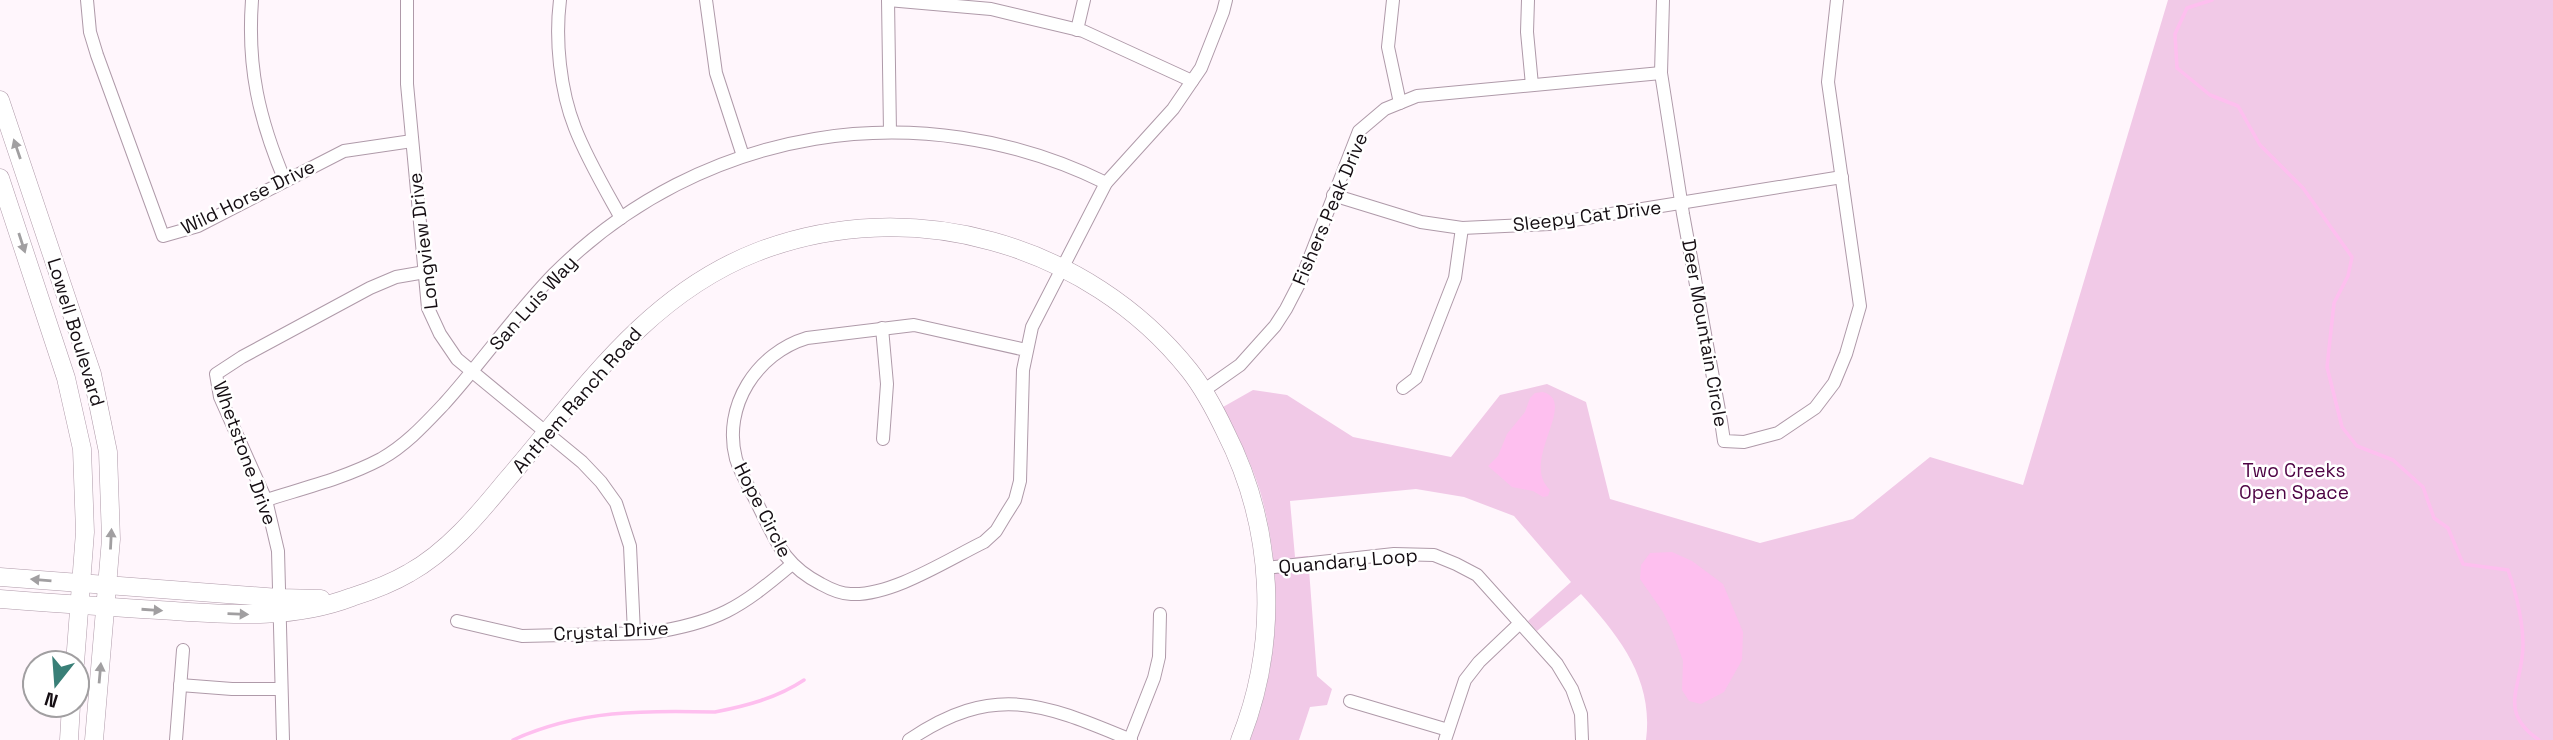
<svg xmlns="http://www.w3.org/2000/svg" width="2553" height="740" viewBox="0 0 2553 740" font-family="'Space Grotesk',sans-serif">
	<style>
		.green { fill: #f1c9e7 }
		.water { fill: #febfef }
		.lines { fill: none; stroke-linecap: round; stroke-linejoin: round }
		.stream { stroke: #febfef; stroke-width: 3.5 }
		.street-casing { stroke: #af9aa9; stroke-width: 14 }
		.secondary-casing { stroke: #af9aa9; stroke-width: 19 }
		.street { stroke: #fff; stroke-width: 12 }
		.secondary { stroke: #fff; stroke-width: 18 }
		.oneway { fill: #a19fa1 }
		.labels { text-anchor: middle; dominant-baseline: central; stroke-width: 5; stroke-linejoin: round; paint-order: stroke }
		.street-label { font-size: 19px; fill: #150e13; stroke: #fff }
		.park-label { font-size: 19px; fill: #4e0344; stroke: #fff }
	</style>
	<rect width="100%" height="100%" fill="#fff6fc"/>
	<path class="green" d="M2168 0H2553V740H1646C1654 679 1619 636 1581 594L1537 631 1528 621 1571 582 1514 516 1464 497 1416 489 1290 501 1295 557 1308 556 1317 676 1332 689 1327 705 1310 707 1299 740H1250C1281 663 1283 571 1260 491 1251 462 1237 434 1223 407L1253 390 1287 395 1353 437 1451 457 1500 395 1547 384 1586 402 1610 499 1760 543 1853 519 1930 457 2023 485Z"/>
	<g class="water">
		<path d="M1543 392C1579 402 1519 461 1550 490L1548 496 1543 497 1533 491 1512 487 1488 466 1498 456 1507 434 1525 412 1530 398 1535 393Z"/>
		<path d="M1672 552 1692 561 1723 584 1743 632 1742 660 1724 692 1701 704 1689 701 1682 690 1683 661 1673 633 1663 612 1640 579 1641 565 1650 553Z"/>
	</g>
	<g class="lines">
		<g class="stream">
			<path d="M2212 0 2187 8 2175 34 2177 68 2210 95 2238 106 2260 145 2303 188 2352 257 2348 276 2334 303 2327 367 2342 427 2357 446 2393 460 2423 487 2434 518 2448 528 2463 564 2508 570C2516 593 2523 622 2523 646 2522 688 2497 711 2539 740"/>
			<path d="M513 740C578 710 645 710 715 712 746 706 777 698 804 680"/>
		</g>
		<g class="street-casing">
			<g id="street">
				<path d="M87 0 90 32 97 55 163 236 198 226 344 151 412 141"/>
				<path d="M252 0C247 68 259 119 285 181"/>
				<path d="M407 0V84L428 308 440 334 457 359 582 462 601 482 616 503 630 546 634 633"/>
				<path d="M560 0C555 40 560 90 575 128 587 159 605 189 621 218"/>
				<path d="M706 0 716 73 743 156"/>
				<path d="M888 0 991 9 1083 31 1192 81"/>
				<path d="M888 0 890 132"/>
				<path d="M1393 0 1388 47 1400 103"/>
				<path d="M1528 0 1527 32 1532 85"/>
				<path d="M1663 0 1661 73 1683 214 1721 421 1724 441 1744 442 1778 433 1815 408 1834 383 1846 354 1860 306 1828 82 1837 0"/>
				<path d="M1077 30 1084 0"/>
				<path d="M1333 195 1421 222 1462 228 1549 224 1842 177"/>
				<path d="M882 328 887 384 883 439"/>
				<path d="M1026 350 914 325 807 338C757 353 722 406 736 459 741 475 752 492 759 507 777 543 784 565 821 584 830 589 841 594 851 594 892 596 947 560 984 542L996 531 1005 516 1015 500 1020 481 1023 370 1032 327 1106 183 1173 109 1201 68 1223 12 1226 0"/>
				<path d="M1403 388 1416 378 1455 278 1462 228"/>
				<path d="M1203 391 1240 365 1275 326 1286 309 1301 280 1359 131 1385 109 1417 96 1661 73"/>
				<path d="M266 500C304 488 345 478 381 459 406 445 425 424 444 404 482 362 515 314 554 274 701 127 919 91 1106 183"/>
				<path d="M1265 568 1394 554 1434 555 1456 564 1477 575 1557 664 1572 689 1581 714 1582 740"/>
				<path d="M457 621 522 636 649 633C717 623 740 608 791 565"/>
				<path d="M180 685 232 689H281"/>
				<path d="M1350 701 1448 730"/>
				<path d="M1130 739 1154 678 1159 657 1160 614"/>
				<path d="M176 740 183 650"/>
				<path d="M283 740 278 551 266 500 220 397 216 374 242 357 370 288 396 277 425 272"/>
				<path d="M909 740C995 682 1044 704 1131 740"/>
				<path d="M1445 740 1465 680 1479 662 1520 623"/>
			</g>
		</g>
		<g class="secondary-casing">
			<g id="secondary">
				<path d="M0 100 92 374 108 452 111 539 94 740"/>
				<path d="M0 178 66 378 82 449 85 532 75 663"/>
				<path d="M0 577 279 598 321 599"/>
				<path d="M0 599C53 603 106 607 159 610 225 614 289 621 352 597 371 591 392 583 409 573 447 552 478 515 505 482 581 394 644 296 757 252 909 193 1088 243 1189 370 1204 389 1215 410 1225 431 1274 527 1280 640 1240 740"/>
				<path d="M69 740 71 705"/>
			</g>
		</g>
		<use href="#street" class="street"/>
		<use href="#secondary" class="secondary"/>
	</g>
	<defs><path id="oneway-solid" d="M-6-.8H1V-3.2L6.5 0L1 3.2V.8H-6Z" transform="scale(1.75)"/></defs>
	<g class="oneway">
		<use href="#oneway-solid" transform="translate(17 149) rotate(-109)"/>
		<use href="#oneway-solid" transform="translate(22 243) rotate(72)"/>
		<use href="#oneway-solid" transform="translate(111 539) rotate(-87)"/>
		<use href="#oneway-solid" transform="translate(41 580) rotate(-175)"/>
		<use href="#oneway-solid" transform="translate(152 610) rotate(4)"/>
		<use href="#oneway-solid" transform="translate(238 614) rotate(2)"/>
		<use href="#oneway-solid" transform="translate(100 673) rotate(-85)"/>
	</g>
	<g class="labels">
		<g class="street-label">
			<text transform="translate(248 197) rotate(-26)">Wild Horse Drive</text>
			<text transform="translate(1330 209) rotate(-67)">Fishers Peak Drive</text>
			<text transform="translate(1587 216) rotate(-7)">Sleepy Cat Drive</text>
			<text transform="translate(423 241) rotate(-97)">Longview Drive</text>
			<text transform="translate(533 303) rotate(-48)">San Luis Way</text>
			<text transform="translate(76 332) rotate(73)">Lowell Boulevard</text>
			<text transform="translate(1705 333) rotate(80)">Deer Mountain Circle</text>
			<text transform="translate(577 400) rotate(-49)">Anthem Ranch Road</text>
			<text transform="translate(245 453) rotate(70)">Whetstone Drive</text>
			<text transform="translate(763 510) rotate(63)">Hope Circle</text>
			<text transform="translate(1348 561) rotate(-5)">Quandary Loop</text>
			<text transform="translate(611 631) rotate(-3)">Crystal Drive</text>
		</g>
		<g class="park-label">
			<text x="2294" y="470">Two Creeks<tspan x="2294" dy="22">Open Space</tspan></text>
		</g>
	</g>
	<g transform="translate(56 684) rotate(197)"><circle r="33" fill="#ffffff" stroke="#a19fa1" stroke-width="2"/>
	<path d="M0-5L12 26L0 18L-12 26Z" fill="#397f77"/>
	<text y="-10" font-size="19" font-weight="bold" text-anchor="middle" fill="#150e13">N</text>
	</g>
</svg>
